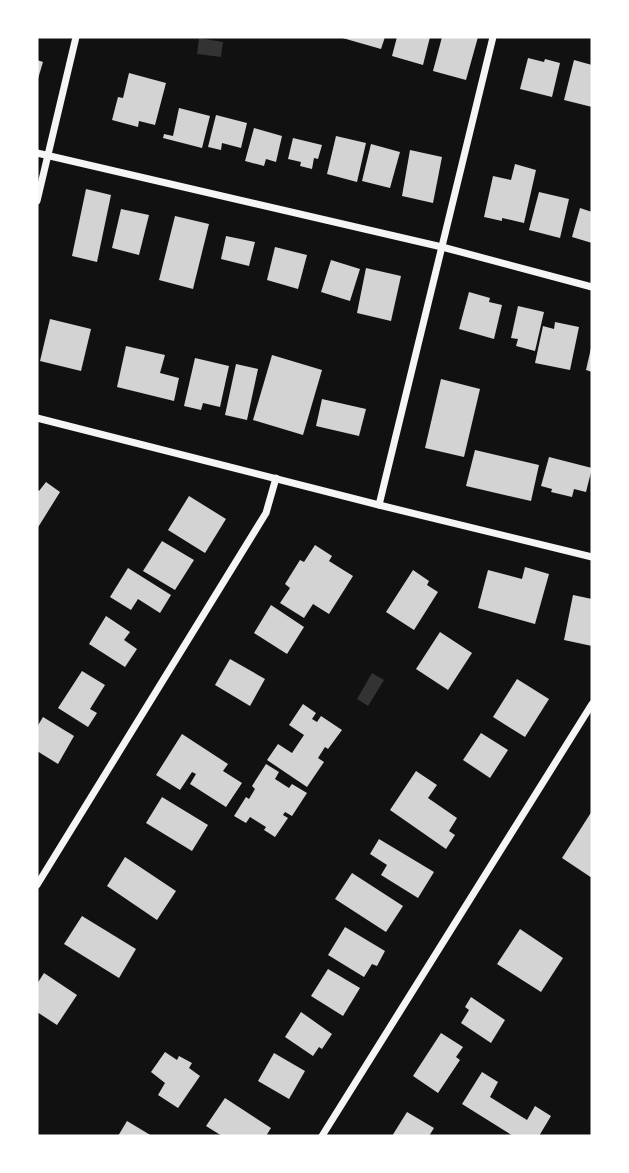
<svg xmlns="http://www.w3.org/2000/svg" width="629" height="1173" viewBox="0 0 629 1173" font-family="Roboto,sans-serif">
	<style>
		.water { fill: #333 }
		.building { fill: #d3d3d3 }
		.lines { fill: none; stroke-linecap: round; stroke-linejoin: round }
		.minor { stroke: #f5f5f5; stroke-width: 7 }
	</style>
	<rect width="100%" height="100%" fill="#111"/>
	<g class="water">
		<path d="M199 38 223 42 221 57 197 54Z"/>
		<path d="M372 673 384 680 368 706 357 699Z"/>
	</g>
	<g class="building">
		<path d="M339 37H385L381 49Z"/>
		<path d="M397 37H430L423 65 392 56Z"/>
		<path d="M442 37H478L466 80 433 71Z"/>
		<path d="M528 58 544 62 545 59 560 63 552 97 520 89Z"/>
		<path d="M37 60 43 62 37 82Z"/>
		<path d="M574 60 592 65V107L564 100Z"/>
		<path d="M129 73 166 83 155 125 139 121 138 127 112 120 118 97 123 98Z"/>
		<path d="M179 108 210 116 202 148 163 138 164 134 173 136Z"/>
		<path d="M216 115 247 123 241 148 222 143 221 150 208 147Z"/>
		<path d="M254 128 282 136 276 162 266 159 264 166 245 161Z"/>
		<path d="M336 136 366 143 357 182 327 174Z"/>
		<path d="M293 138 322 145 318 159 314 158 312 169 300 166 301 162 288 159Z"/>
		<path d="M371 144 400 152 390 188 362 181Z"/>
		<path d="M410 150 442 157 433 203 402 196Z"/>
		<path d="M515 164 536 170 524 223 502 218V221L484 217 493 176 511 180Z"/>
		<path d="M86 189 111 195 97 262 72 256Z"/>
		<path d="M539 192 569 199 560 238 529 230Z"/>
		<path d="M580 208 592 212V243L572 237Z"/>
		<path d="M121 209 149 215 139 255 112 248Z"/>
		<path d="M175 216 209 224 193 289 159 280Z"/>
		<path d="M226 236 255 242 249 266 221 259Z"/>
		<path d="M275 247 307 255 298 289 267 280Z"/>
		<path d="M331 260 360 269 350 301 321 292Z"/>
		<path d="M366 268 401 276 391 321 357 313Z"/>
		<path d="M469 292 490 298 489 302 502 305 494 339 459 329Z"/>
		<path d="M518 306 544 312 535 351 516 346 518 339 511 338Z"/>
		<path d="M50 319 91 329 81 371 40 361Z"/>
		<path d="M555 322 579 327 570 370 535 363 543 326 554 329Z"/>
		<path d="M126 346 165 355 160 373 179 378 174 401 117 387Z"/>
		<path d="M591 348H592V372L586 370Z"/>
		<path d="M272 355 322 370 303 435 253 420Z"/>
		<path d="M195 358 229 366 220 407 203 403 201 410 184 406Z"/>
		<path d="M236 364 258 369 247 420 225 415Z"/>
		<path d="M441 379 480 389 464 457 425 448Z"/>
		<path d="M322 399 366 409 359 436 316 426Z"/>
		<path d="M475 450 539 465 531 501 466 486Z"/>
		<path d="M549 457 592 468 586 492 574 489 572 497 551 492 552 489 541 486Z"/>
		<path d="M46 482 60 492 37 529V489L39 491Z"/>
		<path d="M189 496 226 519 205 553 168 530Z"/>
		<path d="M162 541 194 560 175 590 143 571Z"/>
		<path d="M315 545 332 556 329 561 353 576 329 614 313 604 304 618 280 603 290 588 285 584 300 560 304 562Z"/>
		<path d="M525 567 549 574 535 624 478 608 488 570 522 579Z"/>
		<path d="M128 568 171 595 160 613 138 599 131 610 110 597Z"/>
		<path d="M413 570 429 581 427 585 438 592 414 630 386 612Z"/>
		<path d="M573 595 592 599V646L564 640Z"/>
		<path d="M271 605 304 627 287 654 254 633Z"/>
		<path d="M106 616 130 632 124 640 137 649 125 667 89 644Z"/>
		<path d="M440 632 472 653 448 690 416 669Z"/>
		<path d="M230 659 265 679 250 706 215 685Z"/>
		<path d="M82 671 105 685 90 709 97 713 88 727 58 708Z"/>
		<path d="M517 679 549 699 525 737 493 717Z"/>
		<path d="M303 704 316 713 312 719 317 722 321 716 342 730 328 749 325 747 318 758 324 762 307 787 267 760 278 744 292 753 304 735 289 725Z"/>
		<path d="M43 717 74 736 58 764 37 751V727Z"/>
		<path d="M481 733 508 750 490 778 463 760Z"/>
		<path d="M182 734 228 764 223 771 242 783 226 807 190 784 196 774 192 772 180 790 156 775Z"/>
		<path d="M266 764 279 772 275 779 289 788 292 784 307 793 292 816 285 812 283 815 288 818 275 837 264 830 266 827 250 817 246 823 234 816 246 797 249 799 255 789 252 786Z"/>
		<path d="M416 771 437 785 428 798 457 818 449 831 455 835 446 849 390 810Z"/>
		<path d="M162 797 208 825 192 851 146 823Z"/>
		<path d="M592 811V878L562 858Z"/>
		<path d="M379 839 434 872 418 898 381 875 387 865 370 854Z"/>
		<path d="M125 857 176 891 157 920 107 886Z"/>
		<path d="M352 873 403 906 386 932 335 899Z"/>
		<path d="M82 916 136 949 119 978 64 944Z"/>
		<path d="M345 927 385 951 377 966 372 964 364 977 328 955Z"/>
		<path d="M520 929 563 958 541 992 497 964Z"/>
		<path d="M328 969 360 988 343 1016 311 996Z"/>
		<path d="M44 973 77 995 57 1025 37 1012V984Z"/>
		<path d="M471 997 505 1020 491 1043 461 1023 469 1010 465 1007Z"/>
		<path d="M301 1012 332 1034 322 1049 319 1047 313 1056 285 1037Z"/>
		<path d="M441 1033 463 1047 456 1057 460 1060 438 1093 413 1076Z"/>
		<path d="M165 1052 177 1060 179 1056 192 1063 189 1068 200 1076 178 1108 158 1095 165 1083 151 1072Z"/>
		<path d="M274 1053 305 1071 289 1099 258 1081Z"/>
		<path d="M482 1072 498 1082 490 1097 527 1120 535 1106 551 1116 539 1136H513L462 1104Z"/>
		<path d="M225 1098 271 1128 266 1136H222L206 1126Z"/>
		<path d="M407 1112 434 1128 429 1136H392Z"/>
		<path d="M127 1121 152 1136H118Z"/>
	</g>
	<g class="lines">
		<g class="minor">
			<path d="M37 153 442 247 592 287"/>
			<path d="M37 201 76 37"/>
			<path d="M37 418 379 505 592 557"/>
			<path d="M379 505 493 37"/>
			<path d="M37 885 266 513 276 478"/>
			<path d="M322 1136 592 704"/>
		</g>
	</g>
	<rect width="629" height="1173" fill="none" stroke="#ffffff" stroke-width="77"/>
</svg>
